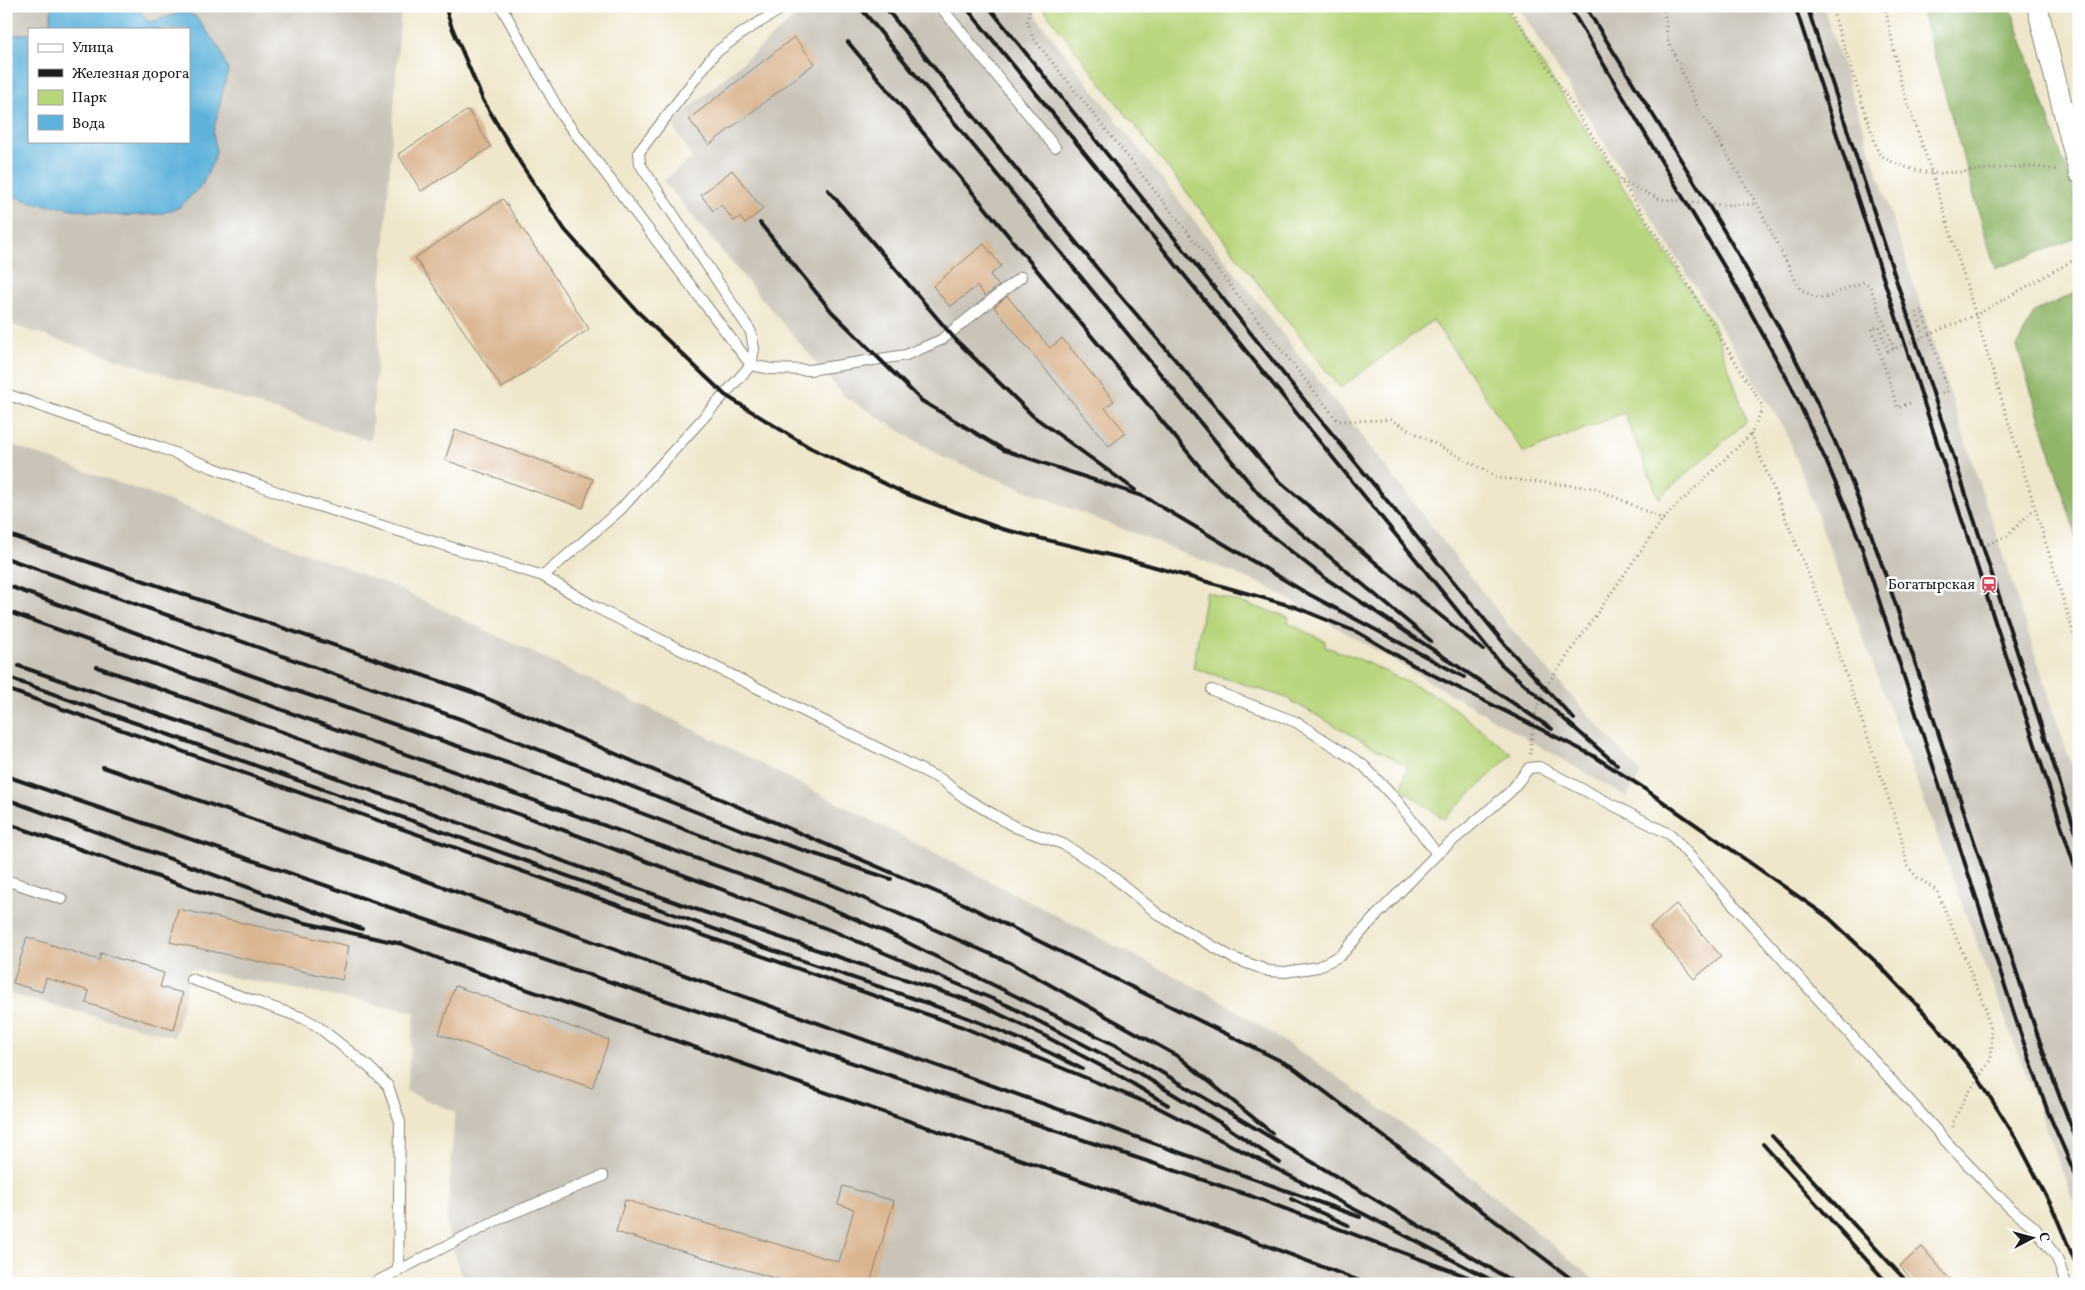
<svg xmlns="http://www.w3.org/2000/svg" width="2085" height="1290" viewBox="0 0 2085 1290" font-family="Vollkorn,serif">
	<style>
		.industrial { fill: #c9c3b8; fill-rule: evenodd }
		.green { fill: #b7d57b; stroke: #6a784c }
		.forest { fill: #91b66b; stroke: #566944 }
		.water { fill: #5fb2db; stroke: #3e677c }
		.building { fill: #dab590 }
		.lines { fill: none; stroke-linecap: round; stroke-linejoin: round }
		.service-casing { stroke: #868174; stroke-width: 12 }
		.minor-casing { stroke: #868174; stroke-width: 22 }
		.path { stroke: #868174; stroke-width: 3; stroke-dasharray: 1 4; stroke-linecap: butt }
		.service { stroke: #fff; stroke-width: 10 }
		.minor { stroke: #fff; stroke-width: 20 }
		.rail { stroke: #1c1c1c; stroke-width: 4 }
		.labels { text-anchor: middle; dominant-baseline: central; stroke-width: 5; stroke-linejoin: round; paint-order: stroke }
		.poi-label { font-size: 15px; fill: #1c1c1c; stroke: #fff; text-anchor: end }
	</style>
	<rect width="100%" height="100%" fill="#fff"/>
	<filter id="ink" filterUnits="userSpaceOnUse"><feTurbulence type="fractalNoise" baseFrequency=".02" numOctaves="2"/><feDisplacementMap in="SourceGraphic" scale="10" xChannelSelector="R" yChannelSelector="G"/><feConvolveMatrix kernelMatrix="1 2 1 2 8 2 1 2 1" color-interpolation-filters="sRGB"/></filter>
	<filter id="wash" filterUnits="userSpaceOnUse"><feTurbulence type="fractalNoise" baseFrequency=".0096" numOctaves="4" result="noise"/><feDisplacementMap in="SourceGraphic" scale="20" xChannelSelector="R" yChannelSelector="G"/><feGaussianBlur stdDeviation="1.12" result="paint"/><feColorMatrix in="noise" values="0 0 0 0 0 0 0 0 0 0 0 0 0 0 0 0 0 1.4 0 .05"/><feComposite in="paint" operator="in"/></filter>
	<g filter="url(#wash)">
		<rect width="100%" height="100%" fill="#efe6cb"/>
		<g class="industrial">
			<path d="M6 6H401L371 441 6 323ZM29 29H189V141H29Z"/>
			<path d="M808 6H1028L1512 630 1641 773 1627 797 1264 585 942 457 844 396 663 181 692 158 672 123Z"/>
			<path d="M1518 6H1823L2079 788V1216L1785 429Z"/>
			<path d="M6 443 189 508 397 588 693 729 1217 998 1337 1076 1452 1161 1599 1284H464L446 1226 455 1112 406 1091 415 1012 191 969 175 1037 6 993Z"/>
		</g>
		<g class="green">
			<path d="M1041 6H1504L1713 324 1747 421 1659 498 1624 413 1524 453 1433 320 1340 388Z"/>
			<path d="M1206 592 1289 617 1288 623 1325 641V647L1355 657 1442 699 1512 754 1444 819 1402 789 1407 766 1284 697 1193 668Z"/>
		</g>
		<g class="forest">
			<path d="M1920 6H2010L2079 207V237L1995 269Z"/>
			<path d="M2079 291V545L2017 346 2034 312Z"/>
		</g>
		<path class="water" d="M53 6H136L146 19 151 22 183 12 195 16 220 49 228 70 213 133 216 150 214 159 202 185 180 207 160 214 120 216 33 203 6 193V36L29 33V141H189V29H48C52 21 49 14 53 6Z"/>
		<g id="blocks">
			<g class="building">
				<path d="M794 37 815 63 709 145 689 119Z"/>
				<path d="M468 110 491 147 421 191 398 154Z"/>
				<path d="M732 170 763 209 745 224 740 217 734 221 721 205 713 211 701 195Z"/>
				<path d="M503 199 589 329 502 388 415 258Z"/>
				<path d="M984 244 1001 266 990 275 999 286 985 296 977 286 950 307 933 286Z"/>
				<path d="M1007 296 1050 348 1062 338 1114 401 1105 408 1126 433 1109 446 994 307Z"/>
				<path d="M455 430 593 479 583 508 445 460Z"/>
				<path d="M1676 904 1721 956 1694 979 1650 927Z"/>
				<path d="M178 909 349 946 342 980 170 942Z"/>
				<path d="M27 937 99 960 101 953 164 973 160 987 183 993 174 1030 86 1003 89 991 46 978 42 992 13 983Z"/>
				<path d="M455 986 609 1040 592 1088 439 1034Z"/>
				<path d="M843 1186 894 1201 870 1284H795L616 1232 625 1200 839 1262 854 1209 838 1204Z"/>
				<path d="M1922 1247 1954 1284H1915L1900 1266Z"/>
			</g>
		</g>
	</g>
	<g filter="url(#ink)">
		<use href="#blocks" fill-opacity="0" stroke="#868174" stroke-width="1"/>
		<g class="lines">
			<g class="service-casing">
				<g id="service">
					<path d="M501 6 562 116 751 365 771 369 809 370 906 355 941 340 1021 277"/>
					<path d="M940 6 1055 147"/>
					<path d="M6 394 161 448 293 498 543 576 595 607 942 780 965 798 1015 827 1063 844 1106 871 1159 915 1233 958 1269 971 1285 972 1318 967 1341 955 1374 918 1437 854 1510 792 1529 768 1539 767 1671 835 1953 1149 2010 1208 2034 1227 2057 1258 2066 1284"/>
					<path d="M543 576 620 510 751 365 754 349 751 332 640 164 639 152 715 53 745 31 786 6"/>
					<path d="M1212 690 1296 722 1363 765 1399 803 1437 854"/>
					<path d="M6 880 62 899"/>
					<path d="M191 979 303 1018 316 1025 369 1067 388 1086 400 1122 398 1271"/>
					<path d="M372 1284 503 1217 603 1176"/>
				</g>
			</g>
			<g class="minor-casing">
				<path id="minor" d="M2037 6 2079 173"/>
			</g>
			<g class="path">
				<path d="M1031 6 1027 22 1033 38 1338 421 1391 420 1499 478 1595 488 1663 519 1751 434 1763 407 1681 273 1508 6"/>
				<path d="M1664 6 1667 38 1696 104 1757 204 1800 289 1818 299 1829 297 1844 289 1864 282 1870 286 1894 349"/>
				<path d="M1831 6 1878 152C1886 163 1921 173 1935 173 1975 173 2019 162 2059 170"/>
				<path d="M1885 6 1901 84 1932 173 2079 651"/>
				<path d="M1622 181 1659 199 1722 205 1756 204"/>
				<path d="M1930 334 1948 391 1939 394"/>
				<path d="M1910 403 1898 408 1872 328 1879 326 1888 351 1924 337 1916 313 1922 310 1930 334 1976 315 2079 257"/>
				<path d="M1751 434 1830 627 1900 832 1907 866 1918 878 1937 891 1985 1007 1992 1040 1991 1059 1965 1098 1953 1122V1128"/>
				<path d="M1988 544 2007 536 2034 509"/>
				<path d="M1530 754C1532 732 1534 709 1545 688L1663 519"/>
			</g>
			<use href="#service" class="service"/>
			<use href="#minor" class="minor"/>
			<g class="rail">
				<path d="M445 6 451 25 483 100 521 164 565 230 638 312 725 395 807 446 904 493 1002 529 1134 561 1295 607 1359 633 1413 665 1592 755 1639 785 1829 918 1876 962 1934 1023 1978 1078 2017 1140 2052 1207 2079 1271"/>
				<path d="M859 6 1258 493 1284 519 1431 641"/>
				<path d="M884 6 1101 273 1278 480 1377 564 1483 650"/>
				<path d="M965 6 1501 664 1617 765"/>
				<path d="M988 6 1306 402 1508 648 1574 719"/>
				<path d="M1569 6 1744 300 1791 386 1827 463 1859 539 2020 1032 2048 1112 2079 1183"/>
				<path d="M1585 6C1675 152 1775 300 1842 458 1867 518 1887 579 1908 641 1940 736 1971 831 2002 926 2025 1000 2049 1074 2079 1145"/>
				<path d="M1795 6 2079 880"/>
				<path d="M1807 6 2079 842"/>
				<path d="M848 42 1209 478 1264 530 1325 578 1552 729"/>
				<path d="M828 190 955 339 1033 416 1135 490"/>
				<path d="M760 223 832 312 922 401 1004 450 1145 497 1303 591 1464 677"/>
				<path d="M6 534 472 692 962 903 1291 1066 1578 1284"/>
				<path d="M6 558 466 721 742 830 891 879"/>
				<path d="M6 585 253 676 513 765 833 885 1011 963 1179 1057 1272 1133"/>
				<path d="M6 611 804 897 890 934 1119 1047 1517 1284"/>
				<path d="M19 666 225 737 686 906 976 1003 1043 1035 1120 1076 1168 1105"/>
				<path d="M97 667 555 827 833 931 1009 1006 1137 1072 1224 1125 1280 1163"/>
				<path d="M6 677C252 765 499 850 744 940 857 982 975 1012 1082 1069"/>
				<path d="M6 689 960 1026 1157 1107 1499 1284"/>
				<path d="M103 767 364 858 731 992 1360 1217"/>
				<path d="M6 776 491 942 1251 1196 1487 1284"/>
				<path d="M6 799 362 929"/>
				<path d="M6 823 195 890 301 922 402 944 453 964 1228 1231 1368 1284"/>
				<path d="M1772 1136 1909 1284"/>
				<path d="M1763 1144 1888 1284"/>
				<path d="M1291 1199 1348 1225"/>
			</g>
		</g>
	</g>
	<defs>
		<g id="station-bare" transform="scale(1.35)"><path d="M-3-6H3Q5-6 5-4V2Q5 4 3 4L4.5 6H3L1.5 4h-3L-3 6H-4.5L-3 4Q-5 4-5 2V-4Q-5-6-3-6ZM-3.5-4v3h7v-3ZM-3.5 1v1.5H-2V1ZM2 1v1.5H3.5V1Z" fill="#d1495b" stroke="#fff" stroke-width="2.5" paint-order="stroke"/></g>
	</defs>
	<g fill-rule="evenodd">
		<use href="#station-bare" x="1989" y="585"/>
	</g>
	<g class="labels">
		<g class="poi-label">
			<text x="1975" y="585">Богатырская</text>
		</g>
	</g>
	<rect width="2085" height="1290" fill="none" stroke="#fff" stroke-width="25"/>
	<rect x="28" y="28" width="162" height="115" fill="#ffffff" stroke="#a4a4a4"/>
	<rect x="38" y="44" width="25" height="8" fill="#ffffff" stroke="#a4a4a4"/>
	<text x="72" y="52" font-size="15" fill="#1c1c1c">Улица</text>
	<rect x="38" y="69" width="25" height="8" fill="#1c1c1c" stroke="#a4a4a4"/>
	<text x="72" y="78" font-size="15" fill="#1c1c1c">Железная дорога</text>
	<rect x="38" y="90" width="25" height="15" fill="#b7d57b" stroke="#a4a4a4"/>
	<text x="72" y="102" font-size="15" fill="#1c1c1c">Парк</text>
	<rect x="38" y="115" width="25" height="15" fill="#5fb2db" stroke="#a4a4a4"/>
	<text x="72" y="128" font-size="15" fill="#1c1c1c">Вода</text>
	<g transform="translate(2032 1238) rotate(84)" stroke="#ffffff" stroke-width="4" paint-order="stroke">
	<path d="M0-4L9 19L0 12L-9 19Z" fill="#1c1c1c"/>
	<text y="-8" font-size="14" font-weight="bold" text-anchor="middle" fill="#1c1c1c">С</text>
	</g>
</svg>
